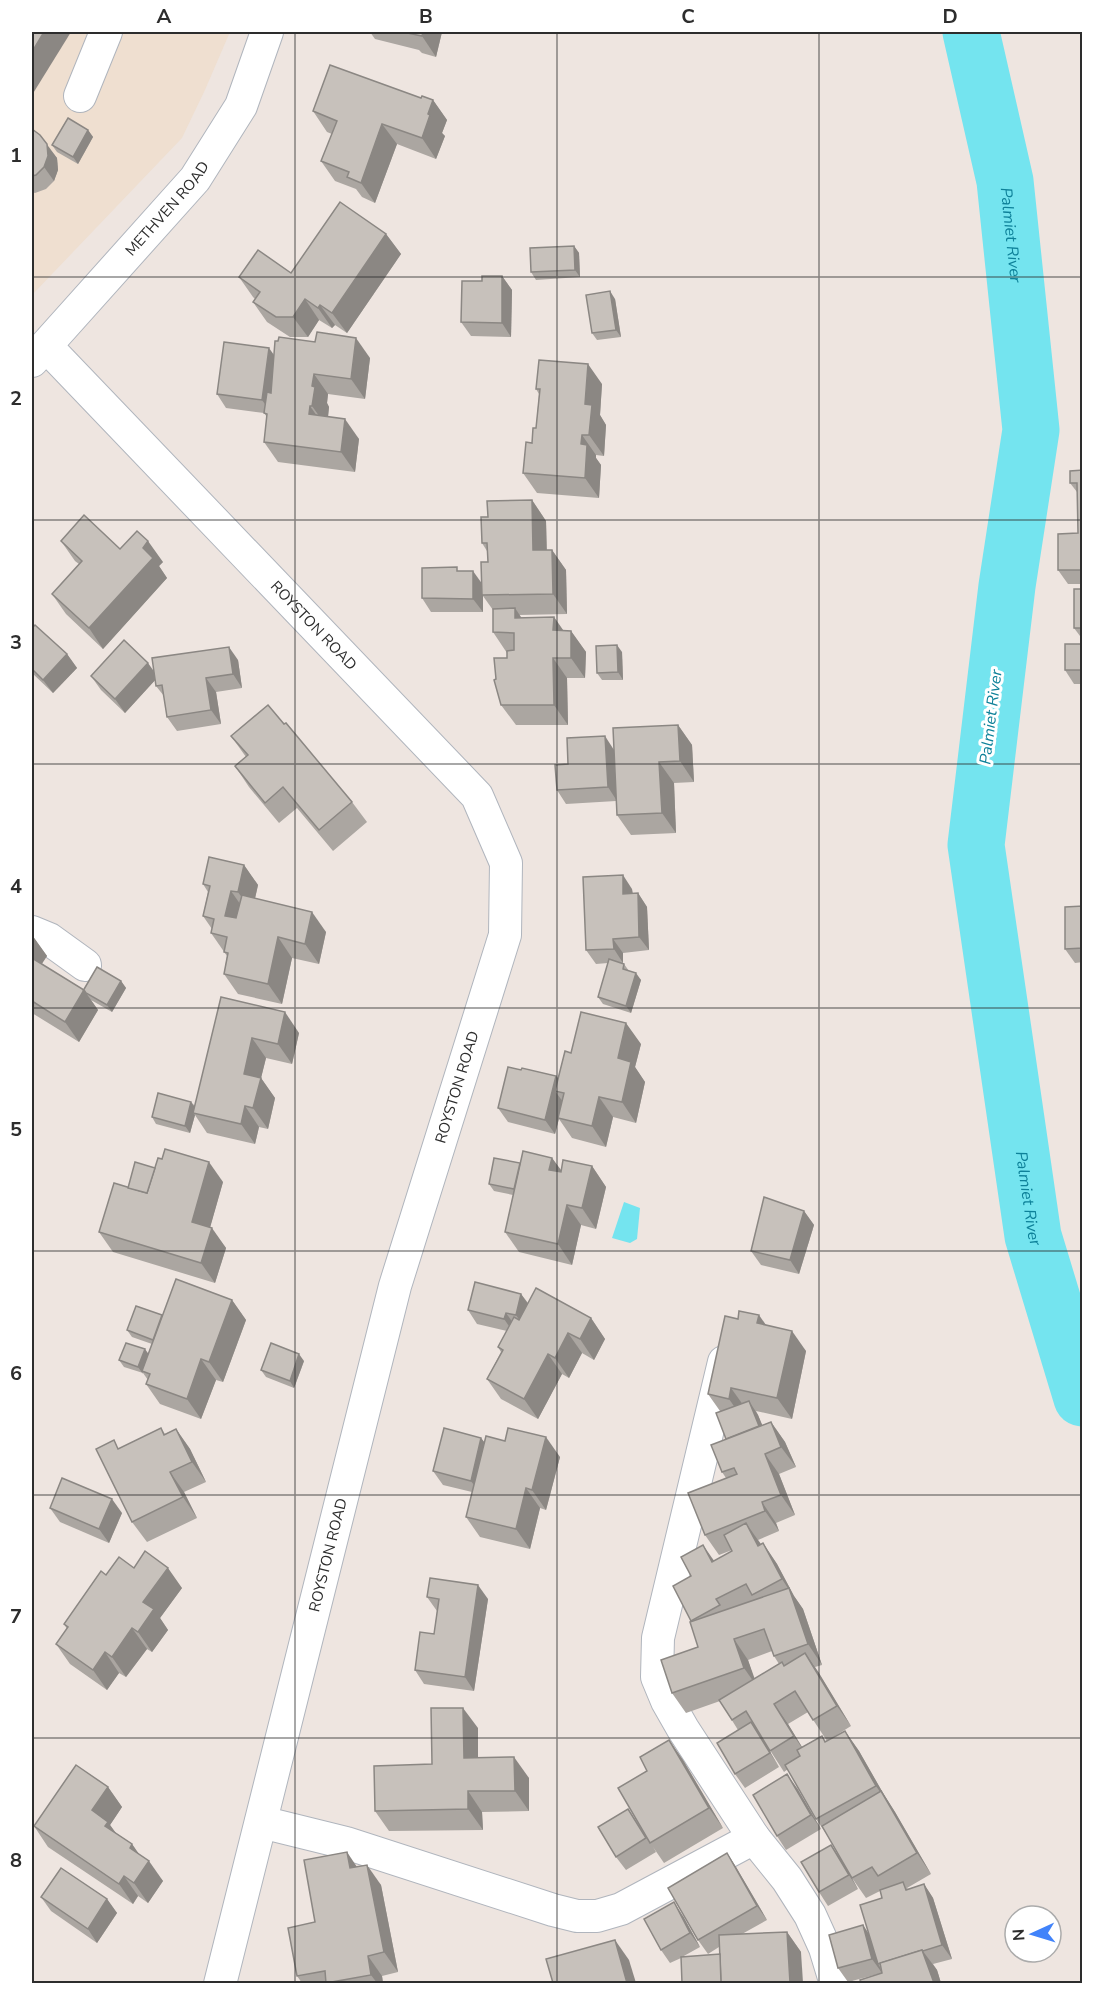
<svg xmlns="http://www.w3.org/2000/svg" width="1114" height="2015" viewBox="0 0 1114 2015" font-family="'Nunito Sans',sans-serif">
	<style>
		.education { fill: #efdfd0 }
		.water { fill: #74e4ef }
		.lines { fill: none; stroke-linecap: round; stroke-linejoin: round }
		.river { stroke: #74e4ef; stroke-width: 57 }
		.minor-casing { stroke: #b0b5bd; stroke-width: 34 }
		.minor { stroke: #fff; stroke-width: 32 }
		.wall { fill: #aba6a1; fill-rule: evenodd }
		.shaded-wall { fill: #8b8783 }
		.building { fill: #c7c1bb; stroke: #8b8783; stroke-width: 1.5 }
		.grid { fill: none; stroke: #2d2d2d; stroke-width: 1.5; stroke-opacity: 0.55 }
		.labels { text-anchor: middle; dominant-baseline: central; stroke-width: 6; stroke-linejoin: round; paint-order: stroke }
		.street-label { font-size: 15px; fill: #2d2d2d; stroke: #fff }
		.water-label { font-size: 16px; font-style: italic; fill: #0e8199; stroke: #fff }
		.neatline { fill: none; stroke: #2d2d2d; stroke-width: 2 }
		.grid-label { font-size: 20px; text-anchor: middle; font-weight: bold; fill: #2d2d2d }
	</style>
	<rect width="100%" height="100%" fill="#eee5e0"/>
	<path class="education" d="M32 32H230L205 90 182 138 32 295Z"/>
	<path class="water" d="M624 1202 640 1208 637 1239 630 1243 612 1238Z"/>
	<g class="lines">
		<path class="river" id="s1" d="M971 32 1005 181 1031 430 1007 586 976 845 1033 1236 1082 1398"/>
		<g class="minor-casing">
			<g id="minor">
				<path d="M80 96 106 32"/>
				<path id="s2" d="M46 346 477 796 506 863 505 935 395 1286 220 1984"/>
				<path id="s3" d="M32 361 195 179 241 106 267 32"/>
				<path d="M32 932 49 939 85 965"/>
				<path d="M724 1362 658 1638 657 1677 667 1701 683 1729 754 1838 787 1879 810 1915 825 1948 836 1984"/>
				<path d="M261 1822 346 1843 553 1910 577 1916H597L621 1909 754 1838"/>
			</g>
		</g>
		<use href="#minor" class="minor"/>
	</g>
	<g class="wall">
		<path d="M370 32H442L436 57 422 53 419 50 375 39Z"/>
		<path d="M421 98 433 100 447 120 442 133 445 136 436 159 397 144 375 203 362 197 356 189 335 181 321 161 332 134 327 132 313 111Z"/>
		<path d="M32 129 57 158 58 170 54 181 46 189 35 193 32 192Z"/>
		<path d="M88 130 93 137 78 164 57 152 52 145Z"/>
		<path d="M386 234 401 254 347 333 335 325 332 328 319 320 308 337H290L267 322 253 302 255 299 253 297 239 277 291 273Z"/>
		<path d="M574 246 579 253 580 277 536 280 531 272Z"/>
		<path d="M502 276 512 290 511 337 471 336 461 322 482 281Z"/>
		<path d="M615 299 621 337 597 340 592 333Z"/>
		<path d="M274 355 370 358 365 399 328 394 327 403 329 407 328 416 359 439 355 472 278 462 264 442 267 417 264 413 226 408 217 394Z"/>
		<path d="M602 384 600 415 606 425 604 456 596 455V458L601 465 599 498 537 493 523 473 536 428 539 394 536 389Z"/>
		<path d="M1083 470V584H1068L1058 570 1078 533 1077 492 1070 483Z"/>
		<path d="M532 500 546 521 547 550H552L566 570 567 614 519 615 521 618 554 617 563 631H571L586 652 585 678H567L568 725H516L501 705 496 679 507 658V653L493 632V610L483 596V612H431L422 598 460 571 482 584 488 562 487 551 482 543 488 517Z"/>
		<path d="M61 541 120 549 163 562 159 566 167 578 103 649 66 614 52 594 79 564 75 561Z"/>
		<path d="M1083 589V640L1074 628Z"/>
		<path d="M32 628 67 654 77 668 53 693 32 673Z"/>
		<path d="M1083 644V684H1074L1065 670Z"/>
		<path d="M622 652 623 680H602L597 673Z"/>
		<path d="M238 660 242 688 216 692 221 724 177 731 167 717 164 696 156 686 155 680 125 713 101 690 91 676 154 671Z"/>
		<path d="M284 724 352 802 367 822 333 851 297 808 279 823 249 787 235 766 246 757 231 736Z"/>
		<path d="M678 725 692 745 694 782 674 783 676 833 631 835 617 815 616 801 566 804 557 790 568 764 614 749Z"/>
		<path d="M244 865 258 885 255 898 326 932 319 964 292 958 282 1004 238 994 224 974 227 956 211 933 212 929 203 916 208 892 203 884Z"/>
		<path d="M632 889 633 893H638L647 907 649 950 623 953V963H620L624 964 629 971 641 980 631 1013 603 1004 598 997 608 963 596 964 586 950Z"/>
		<path d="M1083 906V962L1075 963 1065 949Z"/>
		<path d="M32 935 47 956 41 964 84 990 121 981 126 988 112 1012 91 1000 98 1010 79 1042 32 1013Z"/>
		<path d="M221 997 299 1033 292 1064 266 1058 261 1078 275 1098 268 1129 259 1127 255 1144 207 1133 195 1115 190 1133 156 1124 152 1117 191 1102 195 1106Z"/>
		<path d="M641 1044 635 1067 645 1082 636 1123 613 1117 606 1147 572 1138 559 1119 555 1134 508 1122 498 1108 521 1070 556 1076 558 1078 571 1053Z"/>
		<path d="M552 1158 561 1171 592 1166 606 1187 596 1229 581 1225 572 1265 519 1252 505 1232 513 1195 494 1191 489 1184Z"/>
		<path d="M155 1168 223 1182 210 1227 226 1248 215 1283 113 1252 99 1232 128 1188Z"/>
		<path d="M804 1211 814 1225 799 1274 761 1265 751 1251Z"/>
		<path d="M521 1294 528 1303 591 1318 605 1339 594 1360 582 1353 569 1378 562 1374 538 1419 501 1399 487 1379 501 1352 498 1347 507 1331 477 1324 468 1310Z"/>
		<path d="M232 1300 246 1320 223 1382 216 1380 201 1419 160 1404 146 1384 148 1380 143 1373 124 1367 119 1360 148 1354 152 1344 132 1337 127 1330 162 1315Z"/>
		<path d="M765 1325 806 1351 792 1419 756 1411 758 1415 762 1425 771 1422 785 1442 796 1467 779 1474 795 1515 776 1523 779 1531 758 1540 761 1544 763 1543 777 1564 794 1596 803 1609 822 1665 815 1667 851 1726 827 1741 808 1712 788 1724 802 1747 822 1736 826 1742 845 1731 859 1751 883 1793 895 1812 931 1874 907 1888 908 1889 924 1884 933 1898 952 1959 933 1964 937 1970 941 1983H861L882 1973 880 1967 882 1973 848 1982 838 1968 863 1925 869 1934 882 1898 880 1891 866 1898 852 1878 858 1889 828 1906 819 1892 841 1858 830 1839 816 1819 788 1769 784 1772 759 1733H758L779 1767 745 1788 735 1774 738 1730 720 1701 686 1713 672 1693 698 1647 692 1621 673 1586 691 1576 714 1561 732 1551V1550L719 1555 705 1535 726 1478 722 1472 726 1439 720 1411 708 1394ZM772 1651 774 1656 779 1664 754 1679 748 1660Z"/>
		<path d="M304 1361 294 1388 266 1377 261 1370Z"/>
		<path d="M161 1428 165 1434 176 1429 190 1449 206 1482 184 1492 197 1518 147 1542 132 1522 120 1448Z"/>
		<path d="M481 1438 484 1442 560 1457 546 1510 540 1508 530 1549 480 1537 466 1517 472 1492 443 1485 433 1471Z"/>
		<path d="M50 1508 122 1513 109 1543 60 1522Z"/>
		<path d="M134 1568 182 1588 160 1618 168 1630 152 1652 147 1649 126 1677 119 1673 107 1690 70 1664 56 1644 67 1629 64 1624 106 1575Z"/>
		<path d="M427 1597 488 1599 474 1691 424 1684 415 1670 434 1634 437 1611Z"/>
		<path d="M478 1728V1758L529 1778V1811L482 1812 483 1830 389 1831 375 1811Z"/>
		<path d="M669 1740 683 1760 723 1828 664 1863 653 1847 656 1852 626 1870 616 1857 628 1809 638 1823 647 1771Z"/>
		<path d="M108 1787 122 1807 110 1825 116 1833 132 1844 139 1855 163 1881 148 1903 138 1896 133 1904 48 1847 34 1826Z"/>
		<path d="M797 1788 821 1829 786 1850 777 1836Z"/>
		<path d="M727 1853 736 1867 767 1920 742 1934 787 1932 801 1952 681 1958 670 1963 661 1950 683 1916 700 1947 682 1957 720 1955 719 1947 708 1954 698 1940Z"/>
		<path d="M357 1867 381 1885 398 1972 382 1976 383 1983H302L297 1976 315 1922Z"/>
		<path d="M41 1897 107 1899 117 1913 97 1943 51 1911Z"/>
	</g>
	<g class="shaded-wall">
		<path d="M44 32H71L32 95V52Z"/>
		<path d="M423 32H442L436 57 422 36Z"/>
		<path d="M433 100 447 120 442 133 445 136 436 159 422 138 428 114Z"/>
		<path d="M382 124 397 144 375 203 361 183Z"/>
		<path d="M88 130 93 137 78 164 73 157Z"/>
		<path d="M40 135 57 158 58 170 54 181 44 167Z"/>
		<path d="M386 234 401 254 347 333 332 313Z"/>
		<path d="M574 246 579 253 580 277 575 270Z"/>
		<path d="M502 276 512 290 511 337 502 323Z"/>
		<path d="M610 291 615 299 621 337 616 330Z"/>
		<path d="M305 299 319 320 308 337 293 317Z"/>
		<path d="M320 305 335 325 332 328 318 308Z"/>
		<path d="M356 338 370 358 365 399 351 379Z"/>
		<path d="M269 348 279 362 272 414 262 400Z"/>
		<path d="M588 364 602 384 600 415 606 425 604 456 589 435 585 404Z"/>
		<path d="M314 374 328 394 327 403 329 407 327 427 312 406V386Z"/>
		<path d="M310 406 324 426 309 414Z"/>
		<path d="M345 419 359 439 355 472 341 452Z"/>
		<path d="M582 435 596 455V458L601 465 599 498 585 478 581 444Z"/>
		<path d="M532 500 546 521 547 571 533 550Z"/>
		<path d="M148 541 163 562 159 566 167 578 103 649 89 628 143 548Z"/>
		<path d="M552 550 566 570 567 614 553 594Z"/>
		<path d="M473 571 483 585V612L473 599Z"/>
		<path d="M515 608 529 629 515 618Z"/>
		<path d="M554 617 568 637 553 630Z"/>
		<path d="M571 631 586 652 585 678 571 658Z"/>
		<path d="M617 645 622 652 623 680 618 672Z"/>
		<path d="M229 647 238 660 242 688 233 674Z"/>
		<path d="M67 654 77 668 53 693 43 680Z"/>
		<path d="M553 658 567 678 568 725 554 705Z"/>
		<path d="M148 663 158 677 125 713 115 699Z"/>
		<path d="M206 678 216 692 221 724 211 710Z"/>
		<path d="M678 725 692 745 694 782 680 761Z"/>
		<path d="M605 736 614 750 617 801 608 787Z"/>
		<path d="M659 762 674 783 676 833 662 813Z"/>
		<path d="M244 865 258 885 252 912 238 892Z"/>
		<path d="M623 875 632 889 633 908 623 894Z"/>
		<path d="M231 891 245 911 239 936 225 916Z"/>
		<path d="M638 893 647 907 649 950 639 937Z"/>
		<path d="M312 912 326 932 319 964 305 944Z"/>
		<path d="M32 935 47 956 36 973 32 966Z"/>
		<path d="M278 937 292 958 282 1004 268 984Z"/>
		<path d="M613 939 623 953V963L614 949Z"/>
		<path d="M636 973 641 980 631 1013 626 1006Z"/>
		<path d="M121 981 126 988 112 1012 107 1005Z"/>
		<path d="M84 990 98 1010 79 1042 65 1022Z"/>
		<path d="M285 1012 299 1033 292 1064 278 1044Z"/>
		<path d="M626 1023 641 1044 635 1067 645 1082 636 1123 622 1102 618 1058Z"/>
		<path d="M252 1038 266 1058 261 1078 275 1098 268 1129 253 1108 244 1074Z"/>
		<path d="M556 1076 566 1090 564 1093 555 1091 563 1102 555 1134 545 1120Z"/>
		<path d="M599 1097 613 1117 606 1147 592 1126Z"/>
		<path d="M191 1102 196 1109 193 1113 195 1115 190 1133 185 1126Z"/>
		<path d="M245 1106 259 1127 255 1144 241 1124Z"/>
		<path d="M552 1158 567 1178 549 1170Z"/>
		<path d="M209 1162 223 1182 206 1242 192 1222Z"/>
		<path d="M592 1166 606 1187 596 1229 582 1208Z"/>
		<path d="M567 1205 581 1225 572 1265 558 1244Z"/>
		<path d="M804 1211 814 1225 799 1274 790 1260Z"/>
		<path d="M212 1228 226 1248 215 1283 201 1263Z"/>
		<path d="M521 1294 531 1308 525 1329 516 1315Z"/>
		<path d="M232 1300 246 1320 223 1382 209 1362Z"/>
		<path d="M506 1313 516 1327 514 1333 504 1319Z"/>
		<path d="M759 1315 773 1335 757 1323Z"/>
		<path d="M591 1318 605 1339 594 1360 580 1339Z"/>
		<path d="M792 1331 806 1351 792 1419 777 1398Z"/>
		<path d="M568 1333 582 1353 569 1378 555 1358Z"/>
		<path d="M145 1349 150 1356 142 1371 143 1374 138 1367Z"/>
		<path d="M299 1354 304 1361 294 1388 290 1381Z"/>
		<path d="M548 1354 562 1374 538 1419 524 1399Z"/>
		<path d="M201 1359 216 1380 201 1419 187 1399Z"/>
		<path d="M731 1388 746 1409 743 1419 729 1399Z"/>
		<path d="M749 1401 758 1415 771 1446 761 1432Z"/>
		<path d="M771 1422 785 1442 796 1467 781 1447Z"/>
		<path d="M176 1429 190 1449 206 1482 192 1462Z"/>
		<path d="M546 1437 560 1457 546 1510 532 1490Z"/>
		<path d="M481 1438 491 1451 481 1495 471 1481Z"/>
		<path d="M765 1454 779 1474 795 1515 781 1495Z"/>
		<path d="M170 1472 184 1492 197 1518 183 1497Z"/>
		<path d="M526 1488 540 1508 530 1549 516 1529Z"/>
		<path d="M112 1499 122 1513 109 1543 99 1529Z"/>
		<path d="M762 1502 776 1523 779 1531 765 1511Z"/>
		<path d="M746 1523 760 1543 772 1566 758 1546Z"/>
		<path d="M763 1543 777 1564 794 1596 803 1609 822 1665 808 1644 789 1590 782 1579Z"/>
		<path d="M703 1545 717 1565 712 1562Z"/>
		<path d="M168 1568 182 1588 160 1618 168 1630 152 1652 138 1632 143 1602Z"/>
		<path d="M478 1585 488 1599 474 1691 465 1677Z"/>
		<path d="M132 1628 147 1649 126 1677 112 1657Z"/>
		<path d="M734 1639 748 1660 758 1688 744 1668Z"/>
		<path d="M105 1652 119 1673 107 1690 93 1670Z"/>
		<path d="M805 1653 819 1673 851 1726 837 1706Z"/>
		<path d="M774 1704 788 1724 808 1757 794 1736Z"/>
		<path d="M463 1708 478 1728V1778L464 1758Z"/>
		<path d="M751 1722 761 1736 779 1767 770 1753Z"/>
		<path d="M845 1731 859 1751 883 1793 895 1812 931 1874 917 1853 889 1805 876 1786Z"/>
		<path d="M669 1740 683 1760 723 1828 709 1808Z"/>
		<path d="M514 1757 529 1778V1811L515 1791Z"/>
		<path d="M787 1774 797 1788 821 1829 811 1815Z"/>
		<path d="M108 1787 122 1807 110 1825 122 1842 119 1846 92 1810Z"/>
		<path d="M468 1791 482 1812 483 1830 468 1809Z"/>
		<path d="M132 1844 146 1864 130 1848Z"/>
		<path d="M831 1845 841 1859 858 1889 849 1875Z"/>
		<path d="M347 1852 361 1873 350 1868Z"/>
		<path d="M727 1853 736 1867 767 1920 757 1906Z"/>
		<path d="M149 1861 163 1881 148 1903 134 1883Z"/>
		<path d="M367 1865 381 1885 398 1972 384 1952Z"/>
		<path d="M124 1876 138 1896 133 1904 119 1884Z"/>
		<path d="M924 1884 933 1898 952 1959 942 1945Z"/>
		<path d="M107 1899 117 1913 97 1943 88 1929Z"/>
		<path d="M674 1902 683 1916 700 1947 690 1933Z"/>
		<path d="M863 1925 872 1939 878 1964 880 1967 882 1973 872 1959Z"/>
		<path d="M787 1932 801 1952 803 1983H790Z"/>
		<path d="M615 1940 629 1960 636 1983H627Z"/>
		<path d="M922 1950 937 1970 941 1983H934Z"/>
		<path d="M368 1956 382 1976 383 1983H377L371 1975Z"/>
	</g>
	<g class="building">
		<path d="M32 32H44L32 52Z"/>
		<path d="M407 32H423L422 36 407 33Z"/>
		<path d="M330 65 421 98 422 96 433 100 428 114 430 115 422 138 382 124 361 183 347 177 349 172 321 161 337 121 313 111Z"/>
		<path d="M68 118 88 130 73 157 52 145Z"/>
		<path d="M32 129 40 135 47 144 48 156 44 167 36 175 32 176Z"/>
		<path d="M340 202 386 234 332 313 320 305 318 308 305 299 293 317H276L253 302 260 292 239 277 258 250 291 273Z"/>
		<path d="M574 246 575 270 531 272 530 248Z"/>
		<path d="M482 276H502V323L461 322 462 281H482Z"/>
		<path d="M610 291 616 330 592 333 586 295Z"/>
		<path d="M317 332 356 338 351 379 314 374 312 386 315 387 312 406H310L309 414 345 419 341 452 264 442 267 414 264 413 267 392 271 393 275 341H278L279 337 315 342Z"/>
		<path d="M224 342 269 348 262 400 217 394Z"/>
		<path d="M539 360 588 364 585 404 592 405 589 435H582L581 444 587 445 585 478 523 473 526 442 532 443 533 428H536L540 389H536Z"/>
		<path d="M1083 470V570H1058V534L1078 533 1077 483H1070V471Z"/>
		<path d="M532 500 533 550H552L553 594 482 595 481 562H488L487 543H482L481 517H488L487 501Z"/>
		<path d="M84 515 120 549 137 531 148 541 143 548 153 558 89 628 52 594 82 561 61 541Z"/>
		<path d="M457 567V571H473V599L422 598V568Z"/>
		<rect x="1074" y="589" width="9" height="39"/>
		<path d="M515 608V618L554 617 553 630 571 631V658H553L554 705H501L494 680 496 679 494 658H507V651L514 650V633L493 632V609Z"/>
		<path d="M35 625 67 654 43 680 32 669V628Z"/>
		<path d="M124 640 148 663 115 699 91 676Z"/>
		<rect x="1065" y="644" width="18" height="26"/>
		<path d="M617 645 618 672 597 673 596 646Z"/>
		<path d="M229 647 233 674 206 678 211 710 167 717 162 685 156 686 152 658Z"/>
		<path d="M268 705 284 724 286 723 352 802 319 830 283 787 265 803 235 766 248 755 231 736Z"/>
		<path d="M678 725 680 761 659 762 662 813 617 815 613 728Z"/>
		<path d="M605 736 608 787 557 790 555 765 568 764 567 738Z"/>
		<path d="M209 857 244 865 238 892 231 891 225 916 236 918 242 895 312 912 305 944 278 937 268 984 224 974 228 953 224 952 227 937 211 933 214 919 203 916 210 886 203 884Z"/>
		<path d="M623 875V894L638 893 639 937 613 939 614 949 586 950 583 877Z"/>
		<path d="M1083 906V948L1065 949V907Z"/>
		<path d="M32 958 84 990 65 1022 32 1001Z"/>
		<path d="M609 959 624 964 623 969 636 973 626 1006 598 997Z"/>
		<path d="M97 967 121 981 107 1005 86 993 84 990 83 991Z"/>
		<path d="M221 997 285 1012 278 1044 252 1038 244 1074 261 1078 253 1108 245 1106 241 1124 193 1113Z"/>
		<path d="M581 1012 626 1023 618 1058 631 1062 622 1102 599 1097 592 1126 558 1118 564 1093 555 1091 565 1051 571 1053Z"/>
		<path d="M508 1067 521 1070 522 1068 556 1076 545 1120 498 1108Z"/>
		<path d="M158 1093 191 1102 185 1126 152 1117Z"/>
		<path d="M165 1149 209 1162 192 1222 212 1228 201 1263 99 1232 114 1183 147 1193 158 1158 162 1159Z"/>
		<path d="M523 1151 552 1158 549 1170 561 1172 563 1160 592 1166 582 1208 567 1205 558 1244 505 1232Z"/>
		<path d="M494 1158 520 1163 514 1189 489 1184Z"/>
		<path d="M135 1162 155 1168 147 1193 128 1188Z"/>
		<path d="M764 1197 804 1211 790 1260 751 1251Z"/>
		<path d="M176 1279 232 1300 209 1362 201 1359 187 1399 146 1384 150 1374 142 1371Z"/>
		<path d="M475 1282 521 1294 516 1315 506 1313 504 1319 468 1310Z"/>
		<path d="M536 1288 591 1318 580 1339 568 1333 555 1358 548 1354 524 1399 487 1379 503 1350 498 1347 514 1317 519 1320Z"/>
		<path d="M136 1306 162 1315 153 1340 127 1330Z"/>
		<path d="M739 1311 759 1315 757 1323 792 1331 777 1398 731 1388 729 1399 708 1394 725 1316 738 1319Z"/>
		<path d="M126 1343 145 1349 138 1367 119 1360Z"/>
		<path d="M271 1343 299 1354 290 1381 261 1370Z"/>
		<path d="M749 1401 759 1426 726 1439 716 1413Z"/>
		<path d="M771 1422 781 1447 765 1454 781 1495 762 1502 765 1511 705 1535 688 1493 737 1474 734 1468 722 1472 711 1445Z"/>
		<path d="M161 1428 164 1435 176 1429 192 1462 170 1472 183 1497 132 1522 96 1449 114 1440 118 1449Z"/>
		<path d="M444 1428 481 1438 471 1481 433 1471Z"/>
		<path d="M508 1428 546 1437 532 1490 526 1488 516 1529 466 1517 486 1436 505 1441Z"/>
		<path d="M62 1478 112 1499 99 1529 50 1508Z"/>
		<path d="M746 1523 758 1546 763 1543 782 1579 752 1595 746 1584 716 1599 720 1605 691 1621 673 1586 691 1576 681 1557 703 1545 712 1562 732 1551 724 1535Z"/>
		<path d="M145 1551 168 1568 143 1602 154 1609 138 1632 132 1628 112 1657 105 1652 93 1670 56 1644 68 1627 64 1624 101 1571 106 1575 119 1557 134 1568Z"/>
		<path d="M430 1578 478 1585 465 1677 415 1670 420 1632 434 1634 439 1599 427 1597Z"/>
		<path d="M789 1588 808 1644 774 1656 764 1629 734 1639 744 1668 672 1693 661 1660 698 1647 690 1622Z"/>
		<path d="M805 1653 837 1706 813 1720 795 1691 774 1704 794 1736 770 1751 746 1711 732 1720 719 1700 782 1662 784 1666Z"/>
		<path d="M431 1708H463L464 1758 514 1757 515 1791H468V1809L375 1811 374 1766 432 1764Z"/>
		<path d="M751 1722 770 1753 735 1774 717 1743Z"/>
		<path d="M845 1731 876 1786 816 1819 785 1765 800 1756 797 1750 822 1736 825 1742Z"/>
		<path d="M669 1740 709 1808 650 1843 618 1788 647 1771 640 1757Z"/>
		<path d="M76 1765 108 1787 92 1810 108 1822 105 1826 132 1844 130 1848 149 1861 134 1883 124 1876 119 1884 34 1826Z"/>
		<path d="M787 1774 811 1815 777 1836 753 1795Z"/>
		<path d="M881 1791 917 1853 878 1876 872 1867 852 1878 822 1826Z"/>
		<path d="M628 1809 646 1838 616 1857 598 1827Z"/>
		<path d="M831 1845 849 1875 819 1892 801 1862Z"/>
		<path d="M347 1852 350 1868 367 1865 384 1952 368 1956 371 1975 326 1983 325 1971 297 1976 288 1928 315 1922 304 1860Z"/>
		<path d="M727 1853 757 1906 698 1940 668 1888Z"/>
		<path d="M61 1868 107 1899 88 1929 41 1897Z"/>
		<path d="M903 1882 906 1890 924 1884 942 1945 923 1951 922 1950 878 1964 860 1905 882 1898 880 1890Z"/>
		<path d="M674 1902 690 1933 661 1950 644 1919Z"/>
		<path d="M863 1925 872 1959 838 1968 829 1935Z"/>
		<path d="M787 1932 790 1983H721L719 1935Z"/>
		<path d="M615 1940 627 1983H553L546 1959Z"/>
		<path d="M922 1950 934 1983H861L860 1980 882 1973 880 1963Z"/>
		<path d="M720 1954 721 1983H682L681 1957Z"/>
	</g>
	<path class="grid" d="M295 32V1984M557 32V1984M819 32V1984M32 277H1082M32 520H1082M32 764H1082M32 1008H1082M32 1251H1082M32 1495H1082M32 1738H1082"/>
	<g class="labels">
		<g class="street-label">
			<text stroke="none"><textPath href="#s3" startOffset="204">METHVEN ROAD</textPath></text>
			<text stroke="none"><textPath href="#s2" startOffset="387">ROYSTON ROAD</textPath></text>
			<text transform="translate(457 1087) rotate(-73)">ROYSTON ROAD</text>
			<text transform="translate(328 1555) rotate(-76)">ROYSTON ROAD</text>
		</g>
		<g class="water-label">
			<text stroke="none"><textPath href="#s1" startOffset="207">Palmiet River</textPath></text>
			<text transform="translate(991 717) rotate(-83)">Palmiet River</text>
			<text stroke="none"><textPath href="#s1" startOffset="1179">Palmiet River</textPath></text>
		</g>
	</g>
	<rect width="1114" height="2015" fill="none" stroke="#ffffff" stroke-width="66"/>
	<g transform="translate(1033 1934) rotate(266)"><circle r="28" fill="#ffffff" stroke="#ababab" stroke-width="1.5"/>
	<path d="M0-4.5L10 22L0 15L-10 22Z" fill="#4183fa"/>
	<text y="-9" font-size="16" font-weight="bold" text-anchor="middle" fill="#2d2d2d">N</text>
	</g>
	<rect x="33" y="33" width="1048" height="1949" class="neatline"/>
	<g class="grid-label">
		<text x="164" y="23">A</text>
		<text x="426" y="23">B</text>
		<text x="688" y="23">C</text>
		<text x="950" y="23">D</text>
		<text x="16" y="162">1</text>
		<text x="16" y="405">2</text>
		<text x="16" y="649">3</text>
		<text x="16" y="893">4</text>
		<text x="16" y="1136">5</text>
		<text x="16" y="1380">6</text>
		<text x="16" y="1623">7</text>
		<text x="16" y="1867">8</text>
	</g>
</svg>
